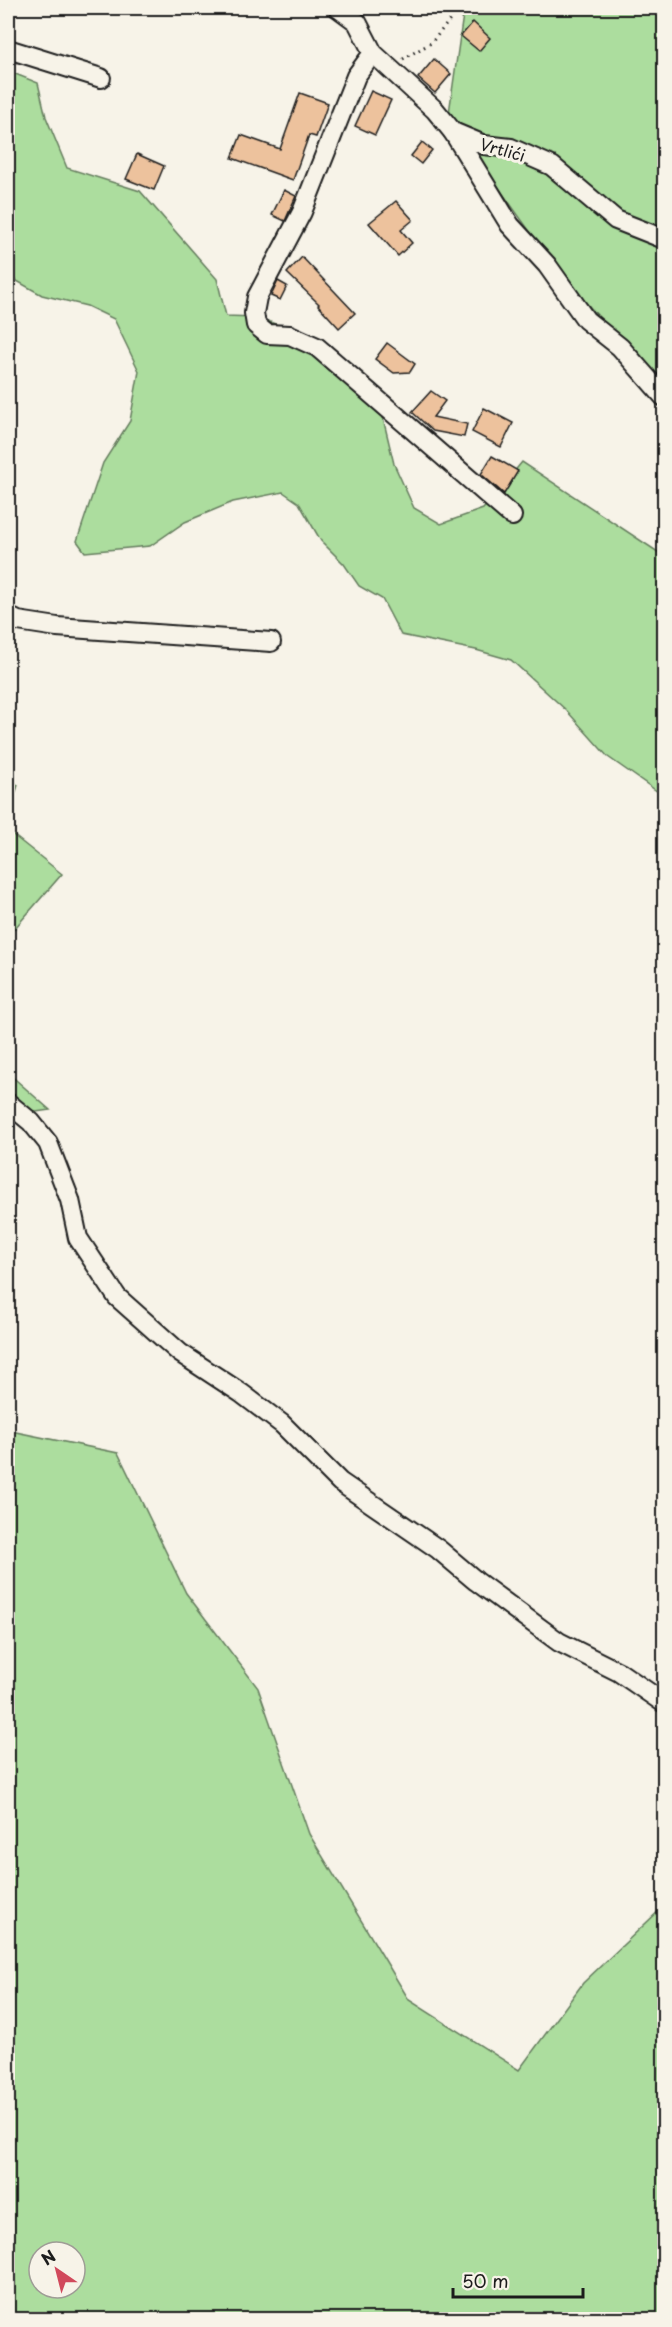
<svg xmlns="http://www.w3.org/2000/svg" width="672" height="2327" viewBox="0 0 672 2327" font-family="'Playpen Sans',sans-serif">
	<style>
		.green { fill: #acdd9e; stroke: #647c5d; stroke-width: 1.5; fill-rule: evenodd }
		.building { fill: #edc29d; stroke: #1c1c1c; stroke-width: 1.5 }
		.lines { fill: none; stroke-linecap: round; stroke-linejoin: round }
		.street-casing { stroke: #1c1c1c; stroke-width: 22 }
		.path { stroke: #1c1c1c; stroke-width: 3; stroke-dasharray: 1.5 4.5; stroke-linecap: butt }
		.street { stroke: #f7f3e8; stroke-width: 18 }
		.labels { text-anchor: middle; dominant-baseline: central; stroke-width: 6; stroke-linejoin: round; paint-order: stroke }
		.street-label { font-size: 16px; fill: #1c1c1c; stroke: #f7f3e8 }
	</style>
	<rect width="100%" height="100%" fill="#f7f3e8"/>
	<filter id="ink" filterUnits="userSpaceOnUse"><feTurbulence type="fractalNoise" baseFrequency=".0167" numOctaves="2"/><feDisplacementMap in="SourceGraphic" scale="12" xChannelSelector="R" yChannelSelector="G"/><feConvolveMatrix kernelMatrix="1 2 1 2 8 2 1 2 1" color-interpolation-filters="sRGB"/></filter>
	<g filter="url(#ink)">
		<g class="green">
			<path d="M464 8H664V386C638 357 608 329 583 299 534 243 495 178 448 120Z"/>
			<path d="M8 71 38 83 46 117 67 168 140 191 217 279 226 316 257 317 296 332 382 414 394 464 414 508 441 524 483 509 522 462 664 556V796L608 757 567 711 511 660 476 650 401 635 382 599 359 586 344 564 321 541 299 503 283 492 233 502 185 522 150 546 85 552 77 541 103 463 130 421 139 371 114 319 87 306 42 295 8 276Z"/>
			<path d="M8 779 18 785 8 817Z"/>
			<path d="M8 831 62 874 8 936Z"/>
			<path d="M8 1073 50 1110 8 1116Z"/>
			<path d="M8 1427 11 1431 118 1453 186 1593 258 1688 309 1834 409 2000 519 2070 583 1983 664 1906V2319H8ZM39 2252H75V2288H39Z"/>
		</g>
		<g class="building">
			<path d="M473 22 490 38 479 51 461 36Z"/>
			<path d="M434 59 451 74 435 93 418 78Z"/>
			<path d="M371 91 391 100 375 135 355 126Z"/>
			<path d="M300 93 328 103 316 137 309 135 293 180 232 158 241 135 280 149Z"/>
			<path d="M422 142 432 150 421 164 411 156Z"/>
			<path d="M137 154 164 166 154 190 126 179Z"/>
			<path d="M284 190 296 196 285 221 272 215Z"/>
			<path d="M396 201 413 220 401 230 412 243 398 256 369 223Z"/>
			<path d="M302 257 355 313 339 328 318 305 319 304 287 273Z"/>
			<path d="M278 281 287 286 280 300 271 296Z"/>
			<path d="M387 343 415 364 410 372 394 373 375 359Z"/>
			<path d="M431 391 445 401 433 417 467 424 464 437 433 431 412 412Z"/>
			<path d="M484 408 513 423 501 447 472 432Z"/>
			<path d="M492 456 518 471 504 494 481 474Z"/>
		</g>
		<g class="lines">
			<g class="street-casing">
				<g id="street">
					<path d="M338 8 357 22 373 53 435 110 453 132 484 145 511 148 552 166 616 220 664 239"/>
					<path d="M8 49 101 78"/>
					<path d="M373 53 356 76 302 212 257 297 254 313 256 325 267 334 290 335 317 347 512 516"/>
					<path d="M453 132 510 225 547 265 586 320 620 347 664 397"/>
					<path d="M8 616 18 621 57 627 271 642"/>
					<path d="M8 1103 31 1122 48 1143 70 1200 78 1238 117 1297 180 1353 241 1393 282 1424 340 1482 438 1549 476 1581 559 1642 619 1672 664 1703"/>
				</g>
			</g>
			<path class="path" d="M403 59 431 43 460 8"/>
			<use href="#street" class="street"/>
		</g>
	</g>
	<g class="labels">
		<g class="street-label">
			<text transform="translate(503 149) rotate(16)">Vrtlići</text>
		</g>
	</g>
	<rect width="672" height="2327" fill="none" stroke="#f7f3e8" stroke-width="30"/>
	<rect x="15" y="15" width="642" height="2297" fill="none" stroke="#1c1c1c" stroke-width="2" filter="url(#ink)"/>
	<g transform="translate(57 2270) rotate(325)"><circle r="28" fill="#f7f3e8" stroke="#9f9d96" stroke-width="1.5"/>
	<path d="M0-4.5L10 22L0 15L-10 22Z" fill="#d1495b"/>
	<text y="-9" font-size="16" font-weight="bold" text-anchor="middle" fill="#1c1c1c">N</text>
	</g>
	<path d="M453 2288v9h130v-9" fill="none" stroke="#1c1c1c" stroke-width="3"/>
	<text x="462" y="2288" font-size="18" fill="#1c1c1c" stroke="#f7f3e8" stroke-width="4.5" paint-order="stroke">50 m</text>
</svg>
